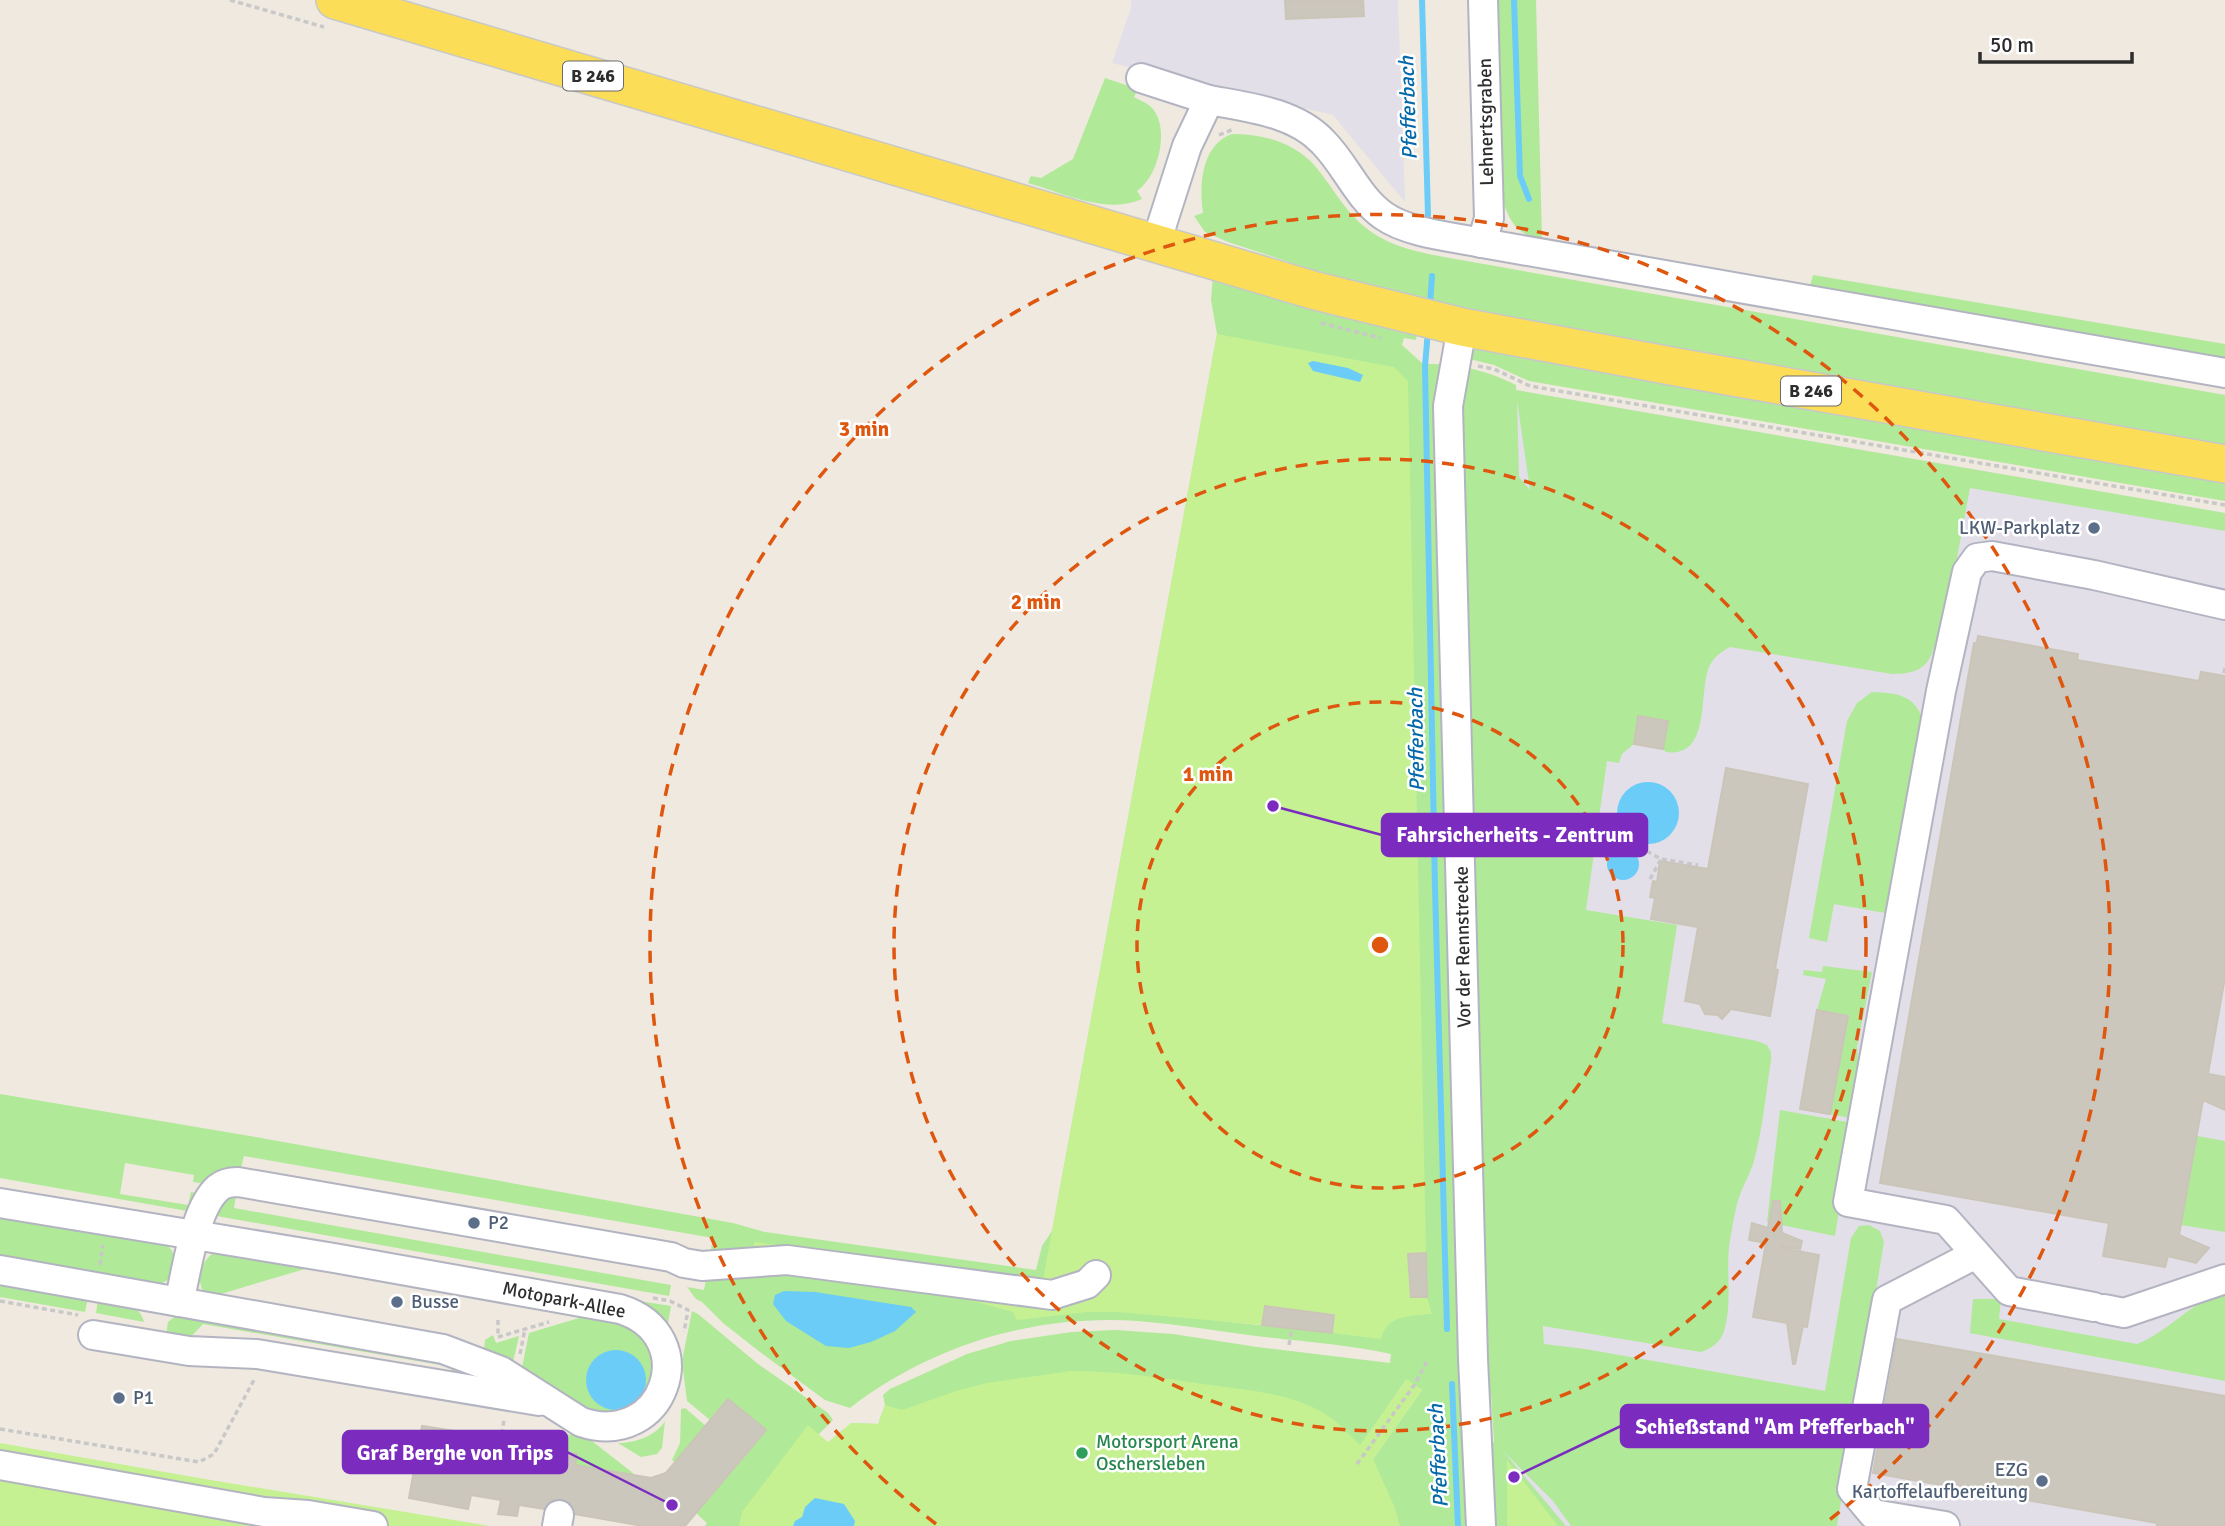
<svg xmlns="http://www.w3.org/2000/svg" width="2225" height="1526" viewBox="0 0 2225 1526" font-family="Signika,sans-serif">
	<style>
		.industrial { fill: #e2dfe8 }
		.green { fill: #b0e998; fill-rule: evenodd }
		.pitch { fill: #c5f193 }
		.water { fill: #6bccf8 }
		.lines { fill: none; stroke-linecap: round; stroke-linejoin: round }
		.stream { stroke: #6bccf8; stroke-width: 6 }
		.building { fill: #cbc7bd; stroke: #cbc5b8; stroke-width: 2 }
		.minor-casing { stroke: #b3b4c1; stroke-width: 32 }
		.major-casing { stroke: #c8c8c8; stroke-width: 40 }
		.path { stroke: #c8c8c8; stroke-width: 3.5; stroke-dasharray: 5 3.5; stroke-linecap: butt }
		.minor { stroke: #fff; stroke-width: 28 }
		.major { stroke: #fbdd58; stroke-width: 37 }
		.ring { fill: none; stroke: #df570e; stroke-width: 3.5; stroke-dasharray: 12 9 }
		.service-dot { fill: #5c6f8a; stroke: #fff; stroke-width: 2.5 }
		.leisure-dot { fill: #2e9e5b; stroke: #fff; stroke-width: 2.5 }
		.labels { text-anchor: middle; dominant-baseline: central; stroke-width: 5; stroke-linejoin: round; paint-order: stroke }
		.shield { fill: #fff; stroke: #6c6c6c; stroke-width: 2 }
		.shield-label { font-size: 18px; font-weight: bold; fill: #2d2d2d }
		.street-label { font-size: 19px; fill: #2d2d2d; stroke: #fff }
		.service-label { font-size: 19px; fill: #4e5e75; stroke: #fff; text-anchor: start }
		.leisure-label { font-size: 19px; fill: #27864d; stroke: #fff; text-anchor: start }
		.water-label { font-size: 21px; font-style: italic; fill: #0369ab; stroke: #fff }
		.centre { fill: #df570e; stroke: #fff; stroke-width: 3.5 }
		.ring-label { font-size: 21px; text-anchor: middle; font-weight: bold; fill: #df570e; stroke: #fff; stroke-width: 5; stroke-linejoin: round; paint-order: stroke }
		.leader { fill: none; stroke: #7b2cbf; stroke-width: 2.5 }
		.callout-dot { fill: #7b2cbf; stroke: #fff; stroke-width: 2.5 }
		.callout { fill: #7b2cbf; stroke: #7b2cbf; stroke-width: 2.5 }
		.callout-label { font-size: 21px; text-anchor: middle; font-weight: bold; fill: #fff }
	</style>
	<rect width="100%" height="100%" fill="#efe9df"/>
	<g class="industrial">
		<path d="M1131 0H1398L1405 202 1333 115 1112 63 1131 8Z"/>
		<path d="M1516 390 2225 513V1526H1558L1494 1442 1544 1344Z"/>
	</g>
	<g class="green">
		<path d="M1497 0H1536L1542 240C1519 235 1510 224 1503 201Z"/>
		<path d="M1105 78 1138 89 1134 97C1141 101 1148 103 1153 109 1170 130 1158 177 1137 191L1142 199C1107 215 1063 193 1028 183L1031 176 1041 178 1073 159Z"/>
		<path d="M1232 134C1263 134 1294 142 1315 166 1331 185 1342 206 1359 222 1384 245 1412 251 1444 257L2225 395V449L1498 322 1414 295 1411 302 1228 242 1205 232 1194 216 1203 213C1199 186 1201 145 1232 134Z"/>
		<path d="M1213 275 1417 333 1416 340 1404 338 1402 345 1423 364C1455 363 1487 370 1516 385V390L2225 513V531L1970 488 1943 633H1938C1931 663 1925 674 1892 674L1730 647C1721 652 1715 656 1710 665 1697 691 1713 758 1666 752L1663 749 1668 721 1638 716 1634 744 1622 754 1619 763 1607 761 1586 910 1677 925 1662 1023 1757 1041 1767 1045 1771 1052V1060C1766 1092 1763 1126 1755 1157 1752 1170 1746 1180 1741 1192 1735 1207 1733 1224 1730 1240 1725 1270 1733 1301 1724 1331 1720 1343 1712 1348 1701 1352L1543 1326 1544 1344 1585 1349 1825 1391 1851 1238 1859 1226 1869 1225 1880 1231 1884 1242 1837 1526H1571L1553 1501 1503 1451 1566 1526H1488L1484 1443 1494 1442 1491 1394 1470 1392 1476 1526H1154L851 1423 878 1424 885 1405 883 1395 890 1389 967 1354 1011 1341 1072 1332 1115 1330 1173 1334 1257 1347 1390 1363 1391 1354C1345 1344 1296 1341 1249 1335 1212 1330 1175 1324 1138 1321 1034 1314 932 1345 850 1408L825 1400 760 1352 723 1323 702 1302 696 1299 687 1287 704 1290 707 1273 770 1271 1332 1333 1334 1315 1390 1323 1398 1318 1077 1282 709 1261 713 1238 244 1156 240 1172 208 1184 193 1182 194 1175 125 1163 120 1194 188 1205 191 1192 203 1194 193 1212 0 1178V1094L250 1136 733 1223 765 1232 1036 1270 1042 1246 1052 1231 1217 334 1211 300ZM1517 399V400L1530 490 1519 477ZM1426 1254 1427 1297 1402 1316ZM1406 1380 1422 1390 1373 1459 1361 1445Z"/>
		<path d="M1813 275 2225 344V359L1810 286Z"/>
		<path d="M1483 346 2200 475 2225 482V501L1529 381 1494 365 1465 358 1474 349Z"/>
		<path d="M1872 692C1901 693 1916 696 1925 725L1891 914 1834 904 1827 942 1809 938 1847 721 1857 703Z"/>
		<path d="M1823 966 1872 972 1857 1047 1859 1076 1855 1119 1830 1114 1847 1016 1817 1010 1826 979 1803 975 1804 970 1822 972Z"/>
		<path d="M1780 1110 1853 1123 1835 1236 1767 1222Z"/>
		<path d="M2197 1136 2225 1141V1232L2181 1225Z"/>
		<path d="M237 1191 234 1208 671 1285 669 1296 211 1215 217 1204Z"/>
		<path d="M0 1213 164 1243C178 1253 176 1264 170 1279L156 1286 0 1259Z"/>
		<path d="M218 1250 315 1266 214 1296 203 1291C195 1275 203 1258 218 1250Z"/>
		<path d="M0 1282 88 1298 85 1312 0 1297Z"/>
		<path d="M2225 1292V1381L1970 1333 1973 1299H2001L1999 1319 2137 1344C2170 1331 2190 1302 2225 1292Z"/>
		<path d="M595 1294 671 1306 667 1329Z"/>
		<path d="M98 1300C115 1303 140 1302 144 1322L96 1313Z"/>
		<path d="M692 1311 698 1314 758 1364 828 1413 833 1420 819 1434 752 1526H705L707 1523 696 1513 766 1430 728 1399 710 1420 687 1401 682 1361Z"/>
		<path d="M599 1312 633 1327 648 1345 654 1363 649 1390 630 1410 597 1415 520 1377 529 1333Z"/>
		<path d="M177 1315 452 1363 461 1370 465 1379 450 1381 452 1367 203 1324 189 1339 166 1336 168 1322Z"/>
		<path d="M493 1335 496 1343 519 1336 511 1371 487 1355 484 1349 485 1340Z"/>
		<path d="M685 1408 706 1426 675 1462 672 1460 680 1443 681 1409Z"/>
		<path d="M665 1421 662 1448 657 1454 641 1457 618 1443C635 1443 656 1436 665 1421Z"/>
		<path d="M545 1430 588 1438 633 1473 632 1475 575 1465 542 1448Z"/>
	</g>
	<g class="pitch">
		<path d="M1217 334 1394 367 1408 381 1426 1253 1427 1297 1432 1314C1411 1316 1387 1314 1381 1339L1332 1333 1334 1314 1265 1307 1262 1325 1118 1312H1087L1017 1320 1013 1312C934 1288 851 1282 770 1271L756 1274 754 1242 1043 1280Z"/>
		<path d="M1071 1371C1118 1371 1164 1378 1210 1385 1246 1390 1288 1393 1320 1411 1335 1419 1348 1433 1360 1445L1407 1379 1422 1390 1373 1459 1394 1506 1400 1526H739L742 1512 808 1425 828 1442 851 1423 878 1424 885 1405 902 1410 956 1391 987 1383Z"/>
		<path d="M0 1443 199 1478 490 1526H0Z"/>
		<path d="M1507 1460 1558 1526H1507Z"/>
	</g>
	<g class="water">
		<path d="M1313 361 1348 368 1363 375 1360 382 1313 371 1308 363Z"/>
		<circle cx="1648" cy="813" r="31"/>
		<circle cx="1623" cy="864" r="16"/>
		<path d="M784 1291 815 1292 911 1307 916 1312 895 1331 871 1342 849 1348 826 1346 786 1321 773 1304 775 1295Z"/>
		<circle cx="616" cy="1380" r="30"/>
		<path d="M815 1498 844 1504 855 1521 854 1526H793L795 1521 802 1517 805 1507Z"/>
	</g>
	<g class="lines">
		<g class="stream">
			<path d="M1422 0 1428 215"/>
			<path d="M1514 0 1520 176 1529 199"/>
			<path d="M1430 306 1432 276"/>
			<path d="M1428 331 1425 366 1435 888 1447 1329"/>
			<path d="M1452 1384 1458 1526"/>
		</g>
	</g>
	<g class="building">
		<path d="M1285 0H1363L1364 16 1286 19Z"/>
		<path d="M1978 636 2078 654 2077 660 2199 681 2201 672 2225 676V977L2208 1074 2225 1077V1110L2203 1100 2179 1235 2209 1248 2196 1263 2168 1256 2165 1267 2103 1256 2109 1223 1880 1183 1974 643H1977Z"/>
		<path d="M1638 716 1668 721 1663 749 1634 744Z"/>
		<path d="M1726 768 1808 784 1775 969 1778 970 1770 1016 1731 1009 1722 1019 1718 1015 1705 1014 1700 1004 1685 1001 1698 927 1651 919 1655 898 1650 897 1653 881 1657 882 1660 861 1708 869Z"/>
		<path d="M1817 1010 1848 1016 1830 1114 1800 1109Z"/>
		<path d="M1773 1201H1780L1782 1233 1802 1241 1800 1249 1782 1246V1248L1819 1255 1807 1327 1803 1326 1795 1364H1793L1787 1323 1753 1317 1766 1243 1749 1240 1752 1223 1768 1228Z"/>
		<path d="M1426 1253 1427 1297H1411L1408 1254Z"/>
		<path d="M1265 1306 1334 1315 1332 1333 1262 1325Z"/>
		<path d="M1897 1339 2225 1396V1526H2157V1523L1873 1473Z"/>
		<path d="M728 1399 766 1430 685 1526H643L575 1514 570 1503 561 1499 553 1500 544 1509 519 1505 517 1516 498 1514 501 1500 471 1495 468 1509 409 1498 422 1426 481 1435 479 1449 519 1455 521 1445 542 1448 577 1454 575 1465 651 1478 666 1473Z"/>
	</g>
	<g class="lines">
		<g class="minor-casing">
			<g id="minor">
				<path d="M1141 78 1209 100"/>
				<path d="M1156 243 1187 146 1209 100C1247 107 1295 112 1323 142 1346 165 1357 197 1384 216 1408 233 1454 237 1482 243L2225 373"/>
				<path d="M1482 243 1489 218 1483 0"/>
				<path d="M1462 327 1448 406 1473 1359 1481 1526"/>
				<path d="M0 1203 334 1258 620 1309C704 1335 665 1450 581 1422L501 1371 443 1349 0 1270"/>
				<path d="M179 1302C187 1271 194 1209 218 1188 224 1183 230 1182 238 1182L671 1257 684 1263 702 1266 787 1260 1052 1295 1087 1284 1096 1275"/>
				<path d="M2094 1307 2009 1291 1946 1220 1848 1202 1941 691 1967 572 1977 558 1992 556 2094 575 2225 605"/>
				<path d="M2104 1309 2124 1313 2225 1279"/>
				<path d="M93 1335 189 1351 257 1354 539 1401"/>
				<path d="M0 1465 264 1512 308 1515 373 1526"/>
				<path d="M557 1526 559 1515"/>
				<path d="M1945 1526 1873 1514 1852 1489 1887 1300 1976 1254"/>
			</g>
		</g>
		<g class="major-casing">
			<path id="major" d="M335 0 1316 291 1462 327 1682 368 2225 464"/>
		</g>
		<g class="path">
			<path d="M230 0 324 27"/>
			<path d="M1219 135 1234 129"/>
			<path d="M1321 323 1381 338"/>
			<path d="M1478 366 1494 369 1530 386 2225 505"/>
			<path d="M2224 673 2225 668"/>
			<path d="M1632 843 1661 859 1698 865"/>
			<path d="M1650 879 1661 859"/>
			<path d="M100 1265 103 1245"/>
			<path d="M653 1298 670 1301 688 1310 684 1332"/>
			<path d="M0 1301 78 1315"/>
			<path d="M498 1320V1337L549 1322"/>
			<path d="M1289 1345 1292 1329"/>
			<path d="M520 1354 525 1329"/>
			<path d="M0 1429 199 1462 214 1454 255 1378"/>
			<path d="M499 1451 504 1420"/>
			<path d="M1357 1464 1415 1384 1427 1361"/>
		</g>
		<use href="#minor" class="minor"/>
		<use href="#major" class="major"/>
	</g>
	<g class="ring">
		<circle cx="1380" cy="945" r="243"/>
		<circle cx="1380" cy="945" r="486"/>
		<path d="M936 1524A730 730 0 1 1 1824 1524"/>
	</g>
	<g class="service-dot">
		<circle cx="2094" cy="528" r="7"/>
		<circle cx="474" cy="1223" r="7"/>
		<circle cx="397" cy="1302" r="7"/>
		<circle cx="119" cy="1398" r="7"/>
		<circle cx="2042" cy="1481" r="7"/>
	</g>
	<circle class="leisure-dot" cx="1082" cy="1453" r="7"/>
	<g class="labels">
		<g class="shield">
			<rect x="563" y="61.5" width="60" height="29" rx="5"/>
			<rect x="1781" y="376.5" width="60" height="29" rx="5"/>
		</g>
		<g class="shield-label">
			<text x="593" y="76">B 246</text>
			<text x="1811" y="391">B 246</text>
		</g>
		<g class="street-label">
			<text transform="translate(1486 122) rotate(-91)">Lehnertsgraben</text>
			<text transform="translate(1463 947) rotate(-91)">Vor der Rennstrecke</text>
			<text transform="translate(564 1300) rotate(11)">Motopark-Allee</text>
		</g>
		<g class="service-label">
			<text x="2080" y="528" text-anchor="end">LKW-Parkplatz</text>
			<text x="488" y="1223">P2</text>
			<text x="411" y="1302">Busse</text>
			<text x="133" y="1398">P1</text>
			<text x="2028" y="1470" text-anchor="end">EZG<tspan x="2028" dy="22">Kartoffelaufbereitung</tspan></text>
		</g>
		<g class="leisure-label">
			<text x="1096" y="1442">Motorsport Arena<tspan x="1096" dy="22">Oschersleben</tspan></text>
		</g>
		<g class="water-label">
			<text transform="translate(1408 108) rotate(-92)">Pfefferbach</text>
			<text transform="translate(1416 740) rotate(-91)">Pfefferbach</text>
			<text transform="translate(1438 1456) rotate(-93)">Pfefferbach</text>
		</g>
	</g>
	<circle cx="1380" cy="945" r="10" class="centre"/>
	<g class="ring-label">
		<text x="864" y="436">3 min</text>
		<text x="1036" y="609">2 min</text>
		<text x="1208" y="781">1 min</text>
	</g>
	<path class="leader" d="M1273 806L1382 835M1514 1477L1621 1426M672 1505L567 1452"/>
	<g class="callout-dot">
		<circle cx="1273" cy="806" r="7"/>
		<circle cx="1514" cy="1477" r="7"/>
		<circle cx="672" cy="1505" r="7"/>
	</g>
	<g class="callout">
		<rect x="1382" y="814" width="265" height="42" rx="7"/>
		<rect x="1621" y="1405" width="307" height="42" rx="7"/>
		<rect x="343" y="1431" width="224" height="42" rx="7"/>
	</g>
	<g class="callout-label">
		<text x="1515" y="842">Fahrsicherheits - Zentrum</text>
		<text x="1775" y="1434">Schießstand "Am Pfefferbach"</text>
		<text x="455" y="1460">Graf Berghe von Trips</text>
	</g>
	<path d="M1980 52v10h152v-10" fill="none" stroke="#2d2d2d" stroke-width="3.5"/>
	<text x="1990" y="52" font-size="21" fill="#2d2d2d" stroke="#ffffff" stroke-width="5" paint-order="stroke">50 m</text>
</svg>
